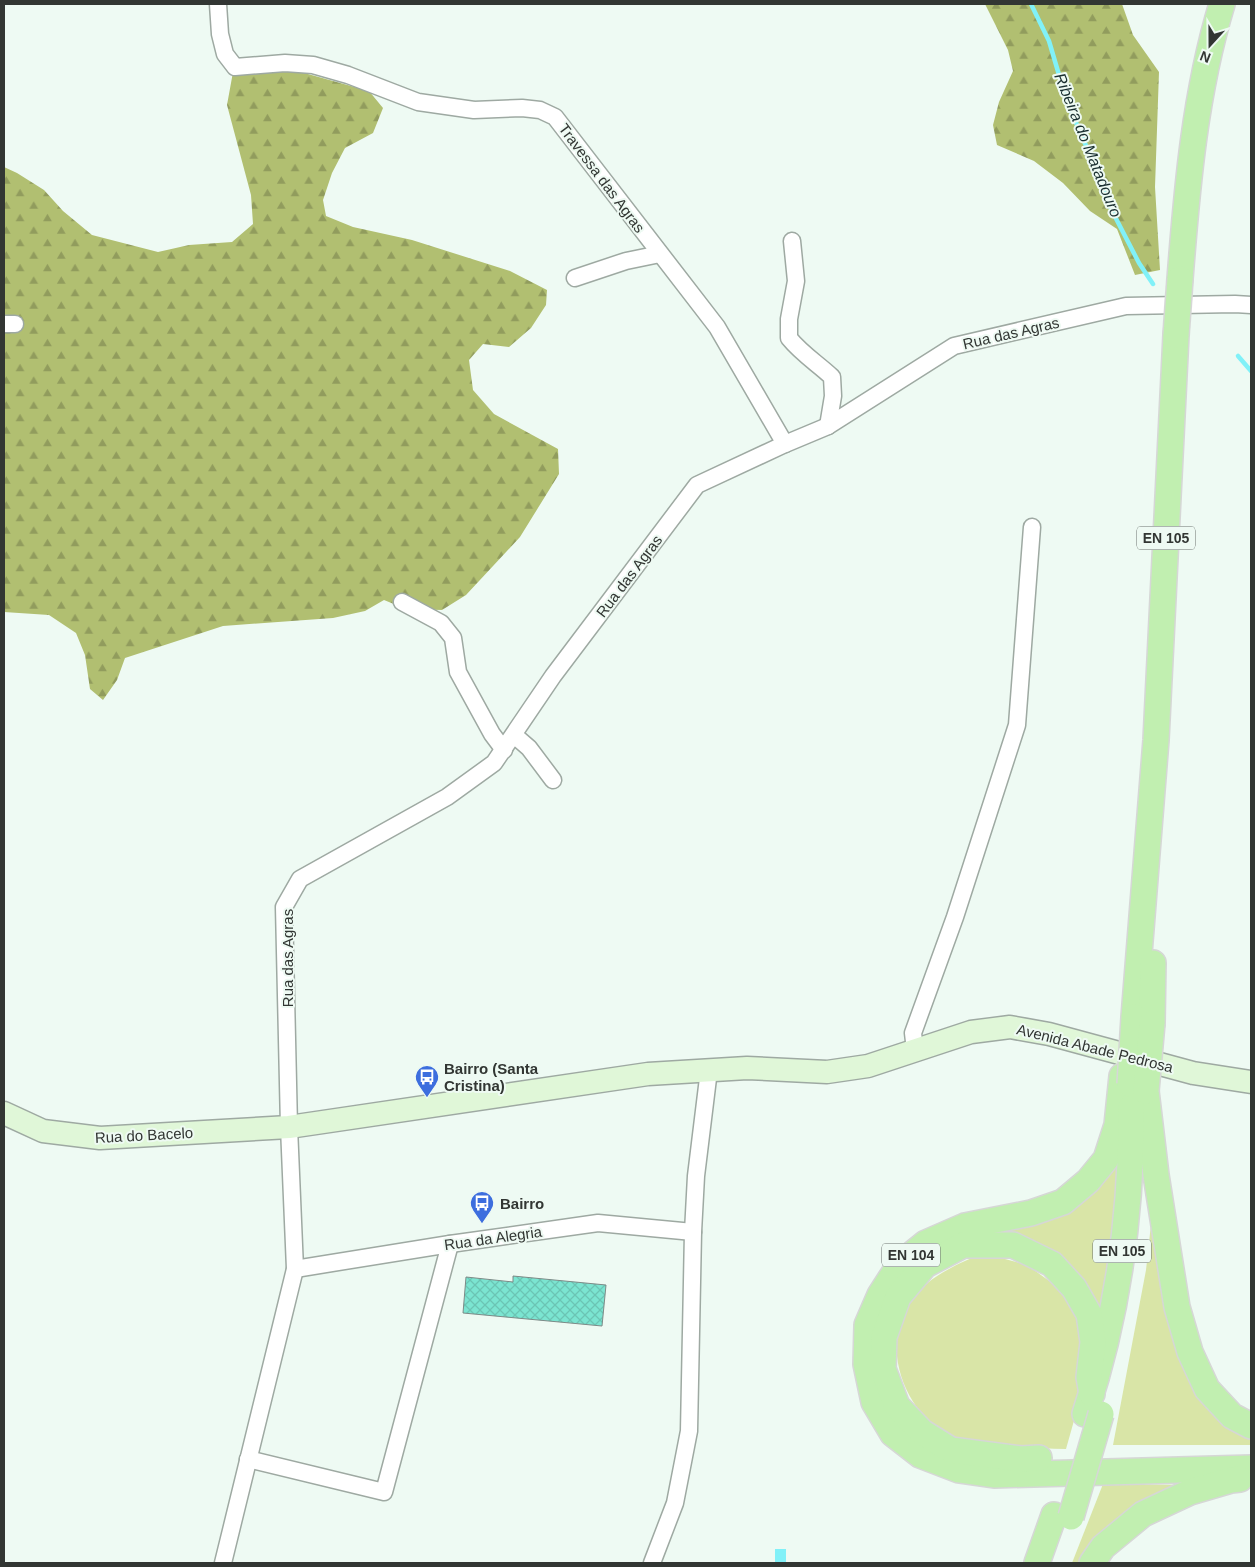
<svg xmlns="http://www.w3.org/2000/svg" width="1255" height="1567" viewBox="0 0 1255 1567" font-family="Helvetica,sans-serif">
	<style>
		.grass { fill: #d9e5a7 }
		.forest { fill: url(#forest-firs) }
		.water { fill: #81f1f8 }
		.lines { fill: none; stroke-linecap: round; stroke-linejoin: round }
		.stream { stroke: #81f1f8; stroke-width: 4.5 }
		.building { fill: url(#building-cross-hatch); stroke: #7d8a87 }
		.street-casing { stroke: #9ea9a2; stroke-width: 19 }
		.secondary-casing { stroke: #9ea9a2; stroke-width: 25 }
		.primary-casing { stroke: #d6d7d6; stroke-width: 28 }
		.street { stroke: #fff; stroke-width: 16 }
		.secondary { stroke: #e0f7d8; stroke-width: 22 }
		.primary { stroke: #c1efb0; stroke-width: 25 }
		.primary-bridge-casing { stroke: #d6d7d6; stroke-width: 28; stroke-linecap: butt }
		.primary-bridge { stroke: #c1efb0; stroke-width: 25 }
		.labels { text-anchor: middle; dominant-baseline: central; stroke-width: 4; stroke-linejoin: round; paint-order: stroke }
		.shield { fill: #eefaf3; stroke: #6a716d; stroke-width: 1 }
		.shield-label { font-size: 14px; font-weight: bold; fill: #323633 }
		.street-label { font-size: 15px; fill: #323633; stroke: #eefaf3 }
		.poi-label { font-size: 15px; font-weight: bold; fill: #323633; stroke: #eefaf3; text-anchor: start }
		.water-label { font-size: 16px; font-style: italic; fill: #1a2f30; stroke: #eefaf3 }
	</style>
	<defs>
		<pattern id="forest-firs" width="22" height="20" patternUnits="userSpaceOnUse" patternTransform="scale(1.25)"><rect width="22" height="20" fill="#b1bf71"/><path d="M5 1l3.5 6h-7zM16 11l3.5 6h-7z" fill="#919c5d"/></pattern>
		<pattern id="building-cross-hatch" width="8" height="8" patternUnits="userSpaceOnUse" patternTransform="scale(1.25)"><rect width="8" height="8" fill="#7be5d1"/><path d="M0 0l8 8M0 8l8-8" fill="none" stroke="#6bc5b4"/></pattern>
	</defs>
	<rect width="100%" height="100%" fill="#eefaf3"/>
	<g class="grass">
		<path d="M1123 1157 1101 1326 1089 1287 1063 1261 983 1235 1028 1227 1067 1211Z"/>
		<path d="M1154 1197 1181 1340 1251 1435V1445H1113L1146 1270Z"/>
		<path d="M975 1257 1005 1259 1027 1265 1066 1293 1078 1315 1087 1352 1084 1385 1066 1449C1039 1448 1013 1447 986 1444 978 1443 968 1444 960 1441 925 1427 901 1393 897 1356 897 1352 895 1346 896 1341 898 1327 906 1307 915 1296 927 1279 956 1264 975 1257Z"/>
		<path d="M1103 1484 1195 1485 1086 1563H1072Z"/>
	</g>
	<g class="forest">
		<path d="M985 4H1122L1133 35 1159 72 1155 187 1160 270 1135 275 1117 229 1090 211 1063 183 1034 161 997 145 993 125 999 102 1013 71 1008 50Z"/>
		<path d="M297 71 369 91 383 108 373 133 345 148 332 173 323 200 326 216 353 227 412 240 510 271 547 290 546 305 531 328 509 347 483 344 469 360 473 390 494 414 558 449 559 474 520 537 466 595 442 610 406 609 384 600 365 611 333 618 223 626 125 658 117 680 103 700 90 689 85 655 76 633 49 615 4 612V331L22 329 18 315H4V167L17 173 44 190 63 211 92 235 158 252 189 245 232 242 253 224 251 195 227 105 233 72 257 73Z"/>
	</g>
	<rect class="water" x="775" y="1549" width="11" height="14"/>
	<g class="lines">
		<g class="stream">
			<path d="M1031 4 1049 41 1067 102 1094 164 1109 205 1139 263 1153 284"/>
			<path d="M1238 356 1251 371"/>
		</g>
	</g>
	<path class="building" d="M513 1276 606 1285 602 1326 463 1313 466 1277 513 1282Z"/>
	<g class="lines">
		<g class="street-casing">
			<g id="street">
				<path d="M218 4 220 34 225 54 235 67 285 63 313 65 348 75 418 102 474 110 522 108 540 110 555 117 717 327 785 444"/>
				<path d="M792 241 796 281 789 319V338C802 354 817 363 832 377L833 396 828 426"/>
				<path d="M575 278 626 261 660 254"/>
				<path d="M4 324H15"/>
				<path d="M402 602 441 623 453 638 458 672 492 734 504 750"/>
				<path d="M514 735 529 748 553 780"/>
				<path d="M915 1050 913 1033 955 917 1017 725 1032 527"/>
				<path d="M295 1269 450 1244 598 1223 693 1232"/>
				<path d="M248 1459 384 1492 450 1244"/>
				<path d="M223 1563 295 1269 289 1127 284 907 300 879 447 797 494 763 553 676 697 485 785 444 828 426 954 346 1126 306 1235 304 1251 305"/>
				<path d="M652 1563 675 1503 689 1431 693 1232 696 1176 709 1070"/>
			</g>
		</g>
		<g class="secondary-casing">
			<path id="secondary" d="M4 1113 43 1131 100 1138 289 1127 648 1074 747 1068 827 1072 868 1066 971 1032 1010 1027 1049 1034 1193 1073 1251 1082"/>
		</g>
		<g class="primary-casing">
			<g id="primary">
				<path d="M1180 279C1187 187 1195 93 1222 4"/>
				<path d="M1134 1017 1156 740 1176 335"/>
				<path d="M1152 1023 1153 963"/>
				<path d="M1122 1076 1117 1125 1106 1159 1088 1181 1063 1202 1031 1213 965 1226 926 1243 900 1264 880 1295 867 1325 866 1364 874 1402 893 1434 920 1455 959 1470 994 1475 1251 1468"/>
				<path d="M1146 1091 1156 1175 1177 1307 1190 1352 1207 1389 1232 1416 1251 1426"/>
				<path d="M1085 1414C1118 1315 1132 1211 1131 1107"/>
				<path d="M1039 1458 1021 1459 951 1450 922 1432 897 1406 883 1369 884 1337 898 1297 925 1265 963 1245H1013L1052 1264 1074 1288 1089 1314 1093 1342 1089 1377 1092 1394"/>
				<path d="M1037 1563 1054 1515"/>
				<path d="M1092 1563 1103 1547 1143 1514 1190 1492 1231 1480 1240 1479"/>
			</g>
		</g>
		<use href="#street" class="street"/>
		<use href="#secondary" class="secondary"/>
		<use href="#primary" class="primary"/>
		<g class="primary-bridge-casing">
			<g id="primary-bridge">
				<path d="M1176 335 1180 279"/>
				<path d="M1130 1084 1134 1017"/>
				<path d="M1146 1091 1152 1023"/>
				<path d="M1071 1517 1101 1414"/>
			</g>
		</g>
		<use href="#primary-bridge" class="primary-bridge"/>
	</g>
	<defs>
		<g id="bus-pin" transform="scale(1.25)"><path d="M0 17L-7.5 6A9.5 9.5 0 1 1 7.5 6Z" fill="#3d6ede" stroke="#eefaf3"/><path d="M-5-6H5V4H4V6H2V4H-2V6H-4V4H-5ZM-3.5-4V0h7V-4ZM-3.5 1.2v1.5H-2V1.2ZM2 1.2v1.5H3.5V1.2Z" fill="#fff"/></g>
	</defs>
	<g fill-rule="evenodd">
		<use href="#bus-pin" x="427" y="1077"/>
		<use href="#bus-pin" x="482" y="1203"/>
	</g>
	<g class="labels">
		<g class="shield">
			<rect x="1137" y="526.5" width="58" height="23" rx="4"/>
			<rect x="1093" y="1239.5" width="58" height="23" rx="4"/>
			<rect x="882" y="1243.5" width="58" height="23" rx="4"/>
		</g>
		<g class="shield-label">
			<text x="1166" y="538">EN 105</text>
			<text x="1122" y="1251">EN 105</text>
			<text x="911" y="1255">EN 104</text>
		</g>
		<g class="street-label">
			<text transform="translate(602 178) rotate(53)">Travessa das Agras</text>
			<text transform="translate(1011 333) rotate(-13)">Rua das Agras</text>
			<text transform="translate(629 576) rotate(-53)">Rua das Agras</text>
			<text transform="translate(287 958) rotate(-90)">Rua das Agras</text>
			<text transform="translate(1095 1048) rotate(14)">Avenida Abade Pedrosa</text>
			<text transform="translate(144 1135) rotate(-3)">Rua do Bacelo</text>
			<text transform="translate(493 1238) rotate(-8)">Rua da Alegria</text>
		</g>
		<g class="poi-label">
			<text x="444" y="1068">Bairro (Santa<tspan x="444" dy="17">Cristina)</tspan></text>
			<text x="500" y="1203">Bairro</text>
		</g>
		<g class="water-label">
			<text transform="translate(1088 145) rotate(68)">Ribeira do Matadouro</text>
		</g>
	</g>
	<rect width="1255" height="1567" fill="none" stroke="#323633" stroke-width="10"/>
	<g transform="translate(1210 45) rotate(201)" stroke="#eefaf3" stroke-width="4" paint-order="stroke">
	<path d="M0-4L9 19L0 12L-9 19Z" fill="#323633"/>
	<text y="-8" font-size="14" font-weight="bold" text-anchor="middle" fill="#323633">N</text>
	</g>
</svg>
